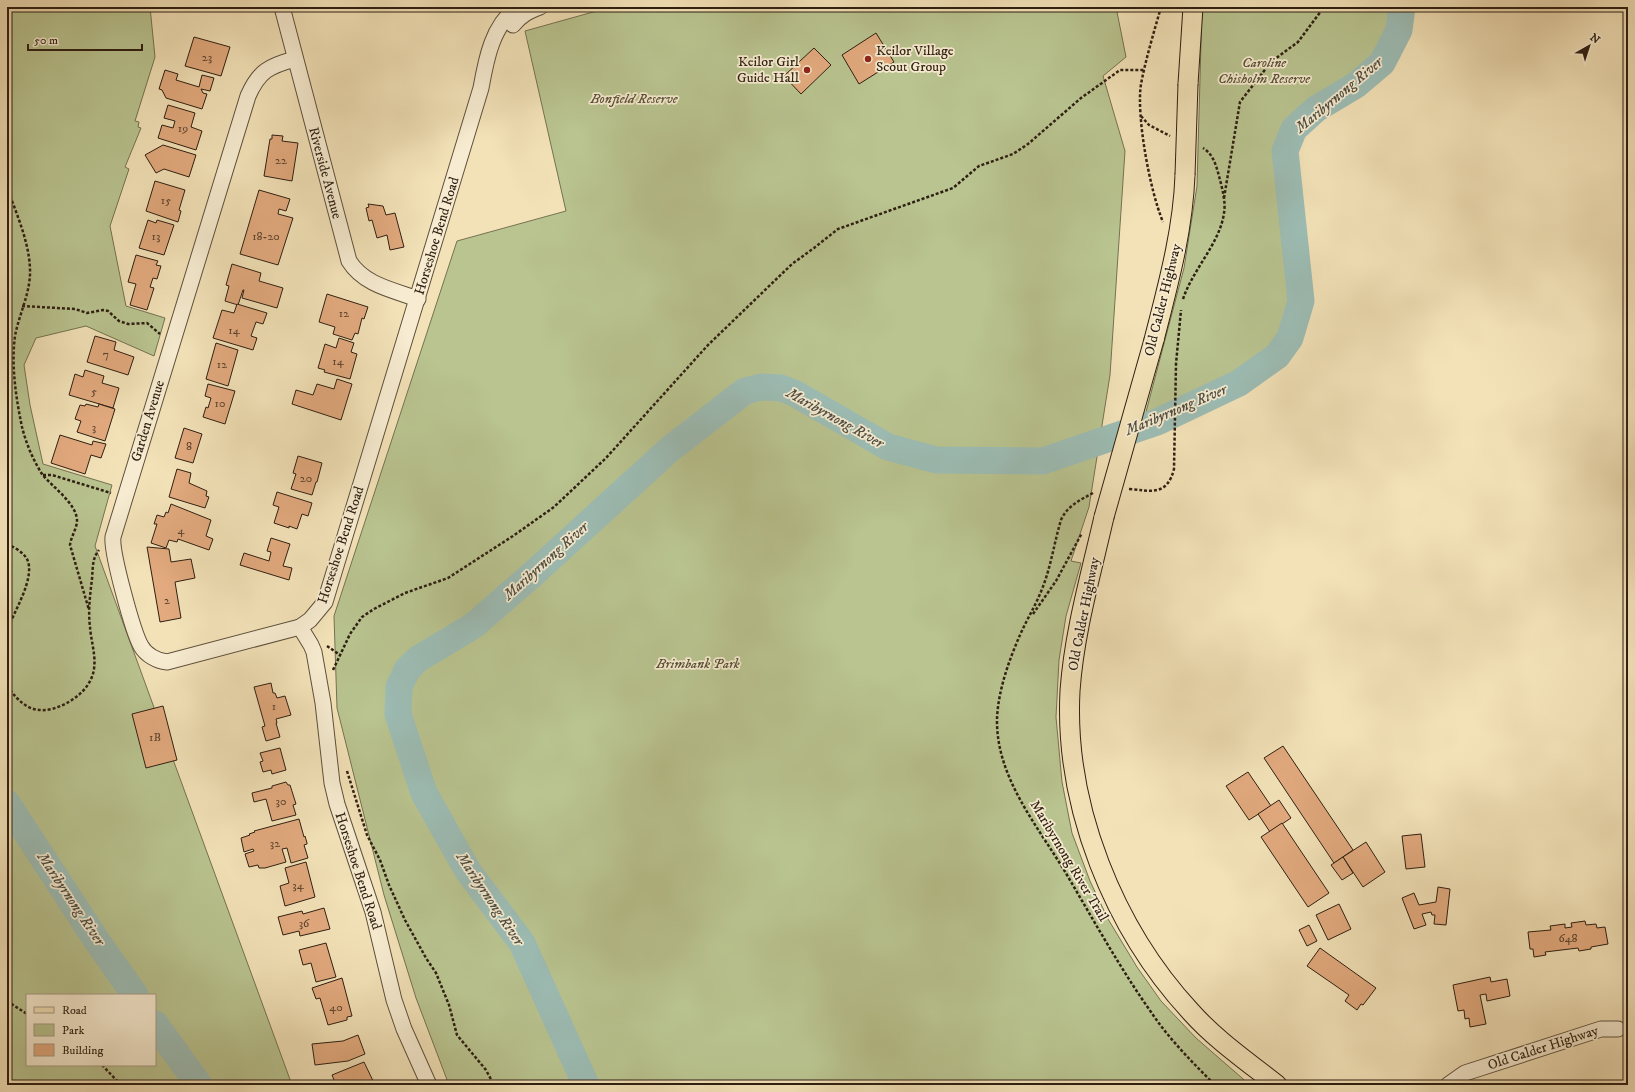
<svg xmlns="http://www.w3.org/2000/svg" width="1635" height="1092" viewBox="0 0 1635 1092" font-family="'IM FELL DW Pica',serif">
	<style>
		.green { fill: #b9c490; stroke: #747251; fill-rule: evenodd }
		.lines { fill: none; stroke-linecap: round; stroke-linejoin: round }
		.river { stroke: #9dbdb5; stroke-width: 27 }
		.building { fill: #e2aa7e; stroke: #2e1f12 }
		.minor-casing { stroke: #5f503c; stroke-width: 17 }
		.major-casing { stroke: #2e1f12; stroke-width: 21 }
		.path { stroke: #2e1f12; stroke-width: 2.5; stroke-dasharray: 3 2; stroke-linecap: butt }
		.minor { stroke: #f7ecd1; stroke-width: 15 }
		.major { stroke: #f3e2b8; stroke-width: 19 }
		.major-bridge-casing { stroke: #2e1f12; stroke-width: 21; stroke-linecap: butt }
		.major-bridge { stroke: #f3e2b8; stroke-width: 19 }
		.poi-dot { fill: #8f2418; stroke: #f7ecd1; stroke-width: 1.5 }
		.labels { text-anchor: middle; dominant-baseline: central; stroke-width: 3.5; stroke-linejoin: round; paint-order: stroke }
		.number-label { font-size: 12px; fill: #5b422d }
		.poi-label { font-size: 14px; fill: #2e1f12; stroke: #f7ecd1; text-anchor: start }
		.park-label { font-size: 14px; font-style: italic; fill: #585138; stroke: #f7ecd1 }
		.street-label { font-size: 14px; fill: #2e1f12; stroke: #f7ecd1 }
		.water-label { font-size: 15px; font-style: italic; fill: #4f4e43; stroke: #f7ecd1 }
	</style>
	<rect width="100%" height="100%" fill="#f3e2b8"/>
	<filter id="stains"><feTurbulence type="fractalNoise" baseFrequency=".005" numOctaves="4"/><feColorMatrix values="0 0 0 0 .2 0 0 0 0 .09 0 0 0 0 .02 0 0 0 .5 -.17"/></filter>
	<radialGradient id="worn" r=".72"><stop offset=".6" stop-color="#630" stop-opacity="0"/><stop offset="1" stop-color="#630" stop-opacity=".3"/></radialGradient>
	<g class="green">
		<path d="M7 7H150L155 57 135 121 139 122 138 127 141 128 125 167 129 169 110 226 126 306 165 318 154 356 86 326 36 338 24 365 30 405 43 464 112 485 95 546 292 1085H7ZM27 995H155V1065H27Z"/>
		<path d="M611 7H1116L1126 57 1103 76 1125 151 1110 375 1089 507 1071 561 1081 563 1066 616 1059 660 1056 717 1062 782 1072 833 1090 881 1108 919 1137 967 1161 1001 1196 1038 1250 1085H449L416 998 384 895 337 708 334 616 457 241 566 211 525 31Z"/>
		<path d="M1202 7H1402L1399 30 1382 63 1356 85 1316 109 1294 129 1285 151 1301 301 1290 338 1277 356 1239 383 1157 422 1142 427 1184 268 1197 186Z"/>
	</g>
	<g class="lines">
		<g class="river">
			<path d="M7 803 95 938 135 995"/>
			<path d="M155 1024 199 1085"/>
			<path d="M586 1085 522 943 468 871 424 793 398 714 399 687 407 670 418 659 473 626 534 573 670 449 745 391 761 387 781 388 794 393 888 447 936 460 1043 461 1157 422 1239 383 1277 356 1290 338 1301 301 1285 151 1294 129 1316 109 1356 85 1382 63 1399 30 1402 7"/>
		</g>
	</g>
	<g class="building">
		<path d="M876 33 894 62 859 84 842 55Z"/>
		<path d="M194 37 230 47 221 76 185 66Z"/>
		<path d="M814 48 831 65 801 94 784 76Z"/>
		<path d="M165 70 178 74 176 80 199 87 202 75 214 78 210 91 201 89 203 93 207 94 202 109 166 98 162 90 159 89Z"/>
		<path d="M168 105 195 113 191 127 202 131 196 150 158 138 162 125 173 128 175 121 164 118Z"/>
		<path d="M272 135 283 136 282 141 298 143 292 181 264 176 270 139H272Z"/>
		<path d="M163 145 196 155 189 177 164 169 156 173 145 155Z"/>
		<path d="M155 181 185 190 179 210 181 211 178 222 146 211Z"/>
		<path d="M259 190 290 199 286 211 279 209 278 214 293 218 278 265 240 254Z"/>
		<path d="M368 204 383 206 386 215 395 213 404 247 390 250 387 235 377 238 372 220 369 221 366 208 369 207Z"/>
		<path d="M148 220 156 223 157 220 174 225 164 255 139 248Z"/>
		<path d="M136 255 158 261 156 265 161 266 157 279 153 278 150 287 154 288 147 310 130 305 136 284 128 282Z"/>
		<path d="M232 264 261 273 259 281 283 288 277 308 242 298 244 290H243L238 305 225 301 229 286 226 285Z"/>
		<path d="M327 294 368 307 364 319 362 318 358 334 355 333 352 340 333 334 335 327 319 322Z"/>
		<path d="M237 304 267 313 263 324 256 322 251 336 257 338 253 350 213 338 222 310 234 313Z"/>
		<path d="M95 336 116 342 114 350 134 357 128 375 87 362Z"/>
		<path d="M339 338 354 343 351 352 357 354 350 379 324 372 325 370 318 368 325 344 336 348Z"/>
		<path d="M216 343 238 350 228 386 206 379Z"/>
		<path d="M85 370 104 376 102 383 119 388 113 408 69 395 75 374 83 377Z"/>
		<path d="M337 379 352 384 341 420 292 404 296 390 313 395 317 384 334 389Z"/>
		<path d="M208 384 235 391 225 424 203 417 206 407 208 408 211 398 205 396Z"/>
		<path d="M86 404 98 407 99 404 115 409 105 441 77 432 81 421 75 419 80 405 85 406Z"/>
		<path d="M184 428 202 434 193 463 175 458Z"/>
		<path d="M60 435 92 445 93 441 106 444 101 458 91 455 85 474 51 463Z"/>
		<path d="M298 456 322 463 317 482H316L312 495 291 489 296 474 293 473Z"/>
		<path d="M177 469 191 473 189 483 207 491 206 496 209 497 205 508 169 497Z"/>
		<path d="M277 492 312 503 308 516 302 514 297 529 289 526V528L274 523 279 507 273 505Z"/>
		<path d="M171 504 211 520 206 536 213 539 209 550 178 539 177 542 169 540 166 548 151 543 157 524H154L157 515 164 517 166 512 168 513Z"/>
		<path d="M271 538 290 544 283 566 292 568 289 580 240 565 244 553 269 561 271 552 267 551Z"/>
		<path d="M147 547 169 549 171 562 191 559 195 578 175 582 181 618 160 622Z"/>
		<path d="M271 683 273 693H275L277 698 285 696 291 715 276 719 277 723H276L280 737 266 741 262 727 265 726 254 687Z"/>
		<path d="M163 706 177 760 146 768 132 714Z"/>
		<path d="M1283 746 1353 850 1334 863 1264 758Z"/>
		<path d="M280 748 286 770 272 774 271 770 263 772 260 762 263 761 260 753Z"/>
		<path d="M1248 772 1271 806 1249 820 1226 786Z"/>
		<path d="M286 782 288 785H290L296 804 293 805 296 815 272 821 266 799 254 802 252 793 272 788V786Z"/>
		<path d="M1279 800 1291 818 1270 832 1258 814Z"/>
		<path d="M299 819 304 837 305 836 307 843V844L304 845 308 858 291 863 287 848 282 849 286 862 265 868H259L258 865 249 867 245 854 254 851 253 849 244 852 241 838 250 835 249 834 255 832 254 831Z"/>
		<path d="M1282 823 1329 893 1308 907 1261 837Z"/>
		<path d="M1421 834 1425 867 1406 869 1402 836Z"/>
		<path d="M1366 842 1385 872 1363 887 1343 857Z"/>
		<path d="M1343 857 1353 873 1342 880 1331 865Z"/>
		<path d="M306 862 315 897 285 906 280 886 289 883 285 868Z"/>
		<path d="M1438 887 1450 889 1446 925 1434 924 1435 915H1432L1431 912 1422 914 1426 925 1414 929 1402 898 1414 893 1419 905 1436 902Z"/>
		<path d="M1339 904 1351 929 1328 940 1316 915Z"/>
		<path d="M324 908 330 929 300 936 299 931 283 935 278 917 302 911 303 914Z"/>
		<path d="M1585 921 1586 925 1596 924 1597 928 1605 927 1608 944 1591 947V949L1579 951 1578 948 1545 952 1546 955 1534 957 1533 949H1530L1528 932 1551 930 1550 926 1565 924V928L1572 927 1571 923Z"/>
		<path d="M1309 925 1317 941 1307 946 1299 930Z"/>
		<path d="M326 943 336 977 316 982 311 963 303 965 299 950Z"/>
		<path d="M1320 948 1376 988 1363 1005 1361 1004 1357 1010 1345 1001 1349 995 1307 966Z"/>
		<path d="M1490 977 1491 982 1507 979 1510 996 1487 1001 1486 994 1480 995 1486 1024 1470 1027 1469 1018 1465 1019 1464 1010 1458 1011 1453 985Z"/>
		<path d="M342 978 352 1016 347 1017V1020L328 1025 320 998 316 999 312 988Z"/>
		<path d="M358 1035 365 1054 348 1061 315 1065 312 1044 343 1041Z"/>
		<path d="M364 1062 375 1085H336L332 1075Z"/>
	</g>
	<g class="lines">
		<g class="minor-casing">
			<g id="minor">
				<path d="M282 7 349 261C364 285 393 290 418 299"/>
				<path d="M513 25C521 15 529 11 540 7"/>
				<path d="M295 59C269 66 259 71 248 96L113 537C111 552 133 632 141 646 146 655 157 661 167 662L300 627 310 620 325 602 481 88C486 60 492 25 518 7"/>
				<path d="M300 627 311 645 314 652 323 703 332 783 337 804 373 912 394 1000 404 1029 429 1085"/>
				<path d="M1448 1085 1465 1073 1601 1029H1618"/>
			</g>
		</g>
		<g class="major-casing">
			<g id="major">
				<path d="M1188 84 1193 7"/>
				<path d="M1154 340C1168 285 1183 231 1185 175"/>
				<path d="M1104 517C1091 574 1074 633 1070 691 1064 806 1114 929 1191 1012 1216 1040 1248 1062 1277 1085"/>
			</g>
		</g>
		<g class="path">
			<path d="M1161 7C1154 32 1146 58 1141 84 1136 116 1150 191 1163 222"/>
			<path d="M1141 116 1149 125 1170 136"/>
			<path d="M7 187C16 213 29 241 30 269 31 292 19 314 15 336 11 366 16 398 22 427 26 443 33 460 42 474 52 487 78 504 77 522 76 530 71 537 70 545L89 610"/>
			<path d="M1224 198 1240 102 1271 62 1298 42 1324 7"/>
			<path d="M1183 299C1193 269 1220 243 1224 213 1226 201 1222 188 1219 176 1216 165 1213 154 1203 148"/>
			<path d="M22 306 75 309 87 313 103 310 108 311 119 321 128 324 147 323 160 334"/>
			<path d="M43 475H52L111 493"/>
			<path d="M1129 489C1152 491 1167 496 1174 469L1176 364 1181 310"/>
			<path d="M1093 493C1080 500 1067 506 1061 520 1054 543 1051 567 1042 589 1036 605 1027 619 1020 635 1009 660 998 691 997 719 996 778 1038 826 1067 875 1094 921 1120 968 1151 1012 1169 1039 1192 1062 1215 1085"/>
			<path d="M7 544C14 547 23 552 27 559 36 577 14 612 7 630"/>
			<path d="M1033 614 1056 581 1082 533"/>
			<path d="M327 646 340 655"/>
			<path d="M333 670 350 634 362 617 374 609 405 593 448 578 513 536 554 507 606 458 708 345 792 264 814 248 838 229 953 188 979 166 1013 154 1028 144 1081 98 1120 70H1145"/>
			<path d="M7 686C19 702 30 714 52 709 70 704 91 690 94 669 96 655 91 641 90 627 88 611 90 595 92 579 93 567 92 559 99 550"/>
			<path d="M347 771 367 835 380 860 389 885 405 920 426 958 436 973 449 1005 457 1035 486 1070 494 1085"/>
			<path d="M7 1001 27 1014"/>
			<path d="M102 1065 121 1085"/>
			<path d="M7 1073 11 1085"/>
		</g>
		<use href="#minor" class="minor"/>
		<use href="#major" class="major"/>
		<g class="major-bridge-casing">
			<g id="major-bridge">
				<path d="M1185 175 1188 84"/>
				<path d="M1104 517 1154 340"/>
			</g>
		</g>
		<use href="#major-bridge" class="major-bridge"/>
	</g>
	<g class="poi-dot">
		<circle cx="868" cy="59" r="4"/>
		<circle cx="807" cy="70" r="4"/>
	</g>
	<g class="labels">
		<g class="number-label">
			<text x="207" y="57">23</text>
			<text x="183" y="128">19</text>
			<text x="281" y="160">22</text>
			<text x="166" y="200">15</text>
			<text x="156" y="236">13</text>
			<text x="266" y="236">18-20</text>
			<text x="344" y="313">12</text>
			<text x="234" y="330">14</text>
			<text x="106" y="354">7</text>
			<text x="338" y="361">14</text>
			<text x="222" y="364">12</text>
			<text x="94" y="391">5</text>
			<text x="220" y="403">10</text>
			<text x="94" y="427">3</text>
			<text x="189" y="446">8</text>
			<text x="306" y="478">20</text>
			<text x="181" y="530">4</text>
			<text x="167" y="600">2</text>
			<text x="274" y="706">1</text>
			<text x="155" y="737">1B</text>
			<text x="281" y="801">30</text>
			<text x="275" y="843">32</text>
			<text x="298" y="885">34</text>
			<text x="304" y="923">36</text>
			<text x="1568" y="938">648</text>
			<text x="336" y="1007">40</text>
		</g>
		<g class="poi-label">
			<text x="876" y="51">Keilor Village<tspan x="876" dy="16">Scout Group</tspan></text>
			<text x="799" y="62" text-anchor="end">Keilor Girl<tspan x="799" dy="16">Guide Hall</tspan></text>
		</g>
		<g class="park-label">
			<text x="1264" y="63">Caroline<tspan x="1264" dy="16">Chisholm Reserve</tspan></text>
			<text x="634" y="99">Bonfield Reserve</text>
			<text x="698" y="664">Brimbank Park</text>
		</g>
		<g class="street-label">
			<text transform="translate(325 173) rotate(75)">Riverside Avenue</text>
			<text transform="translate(437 236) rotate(-73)">Horseshoe Bend Road</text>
			<text transform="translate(1163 300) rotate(-76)">Old Calder Highway</text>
			<text transform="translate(148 421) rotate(-73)">Garden Avenue</text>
			<text transform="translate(341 545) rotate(-72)">Horseshoe Bend Road</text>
			<text transform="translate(1084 614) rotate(-79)">Old Calder Highway</text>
			<text transform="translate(1069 861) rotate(59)">Maribyrnong River Trail</text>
			<text transform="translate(358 871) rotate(72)">Horseshoe Bend Road</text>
			<text transform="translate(1543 1048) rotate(-18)">Old Calder Highway</text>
		</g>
		<g class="water-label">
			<text transform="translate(1339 95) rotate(-40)">Maribyrnong River</text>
			<text transform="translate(1176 410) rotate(-23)">Maribyrnong River</text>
			<text transform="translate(835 418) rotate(29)">Maribyrnong River</text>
			<text transform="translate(546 561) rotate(-42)">Maribyrnong River</text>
			<text transform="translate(71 899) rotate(56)">Maribyrnong River</text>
			<text transform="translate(490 899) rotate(56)">Maribyrnong River</text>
		</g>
	</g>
	<rect width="1635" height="1092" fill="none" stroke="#f3e2b8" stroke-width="24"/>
	<rect x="8" y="8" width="1619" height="1076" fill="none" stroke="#2e1f12" stroke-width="2"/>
	<rect x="12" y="12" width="1611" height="1068" fill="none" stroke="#2e1f12"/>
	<rect x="26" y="994" width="130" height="72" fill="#f7ecd1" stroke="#a79a85"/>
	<rect x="34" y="1007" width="20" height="6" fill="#f3e2b8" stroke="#a79a85"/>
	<text x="62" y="1014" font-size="12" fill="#2e1f12">Road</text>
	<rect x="34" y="1024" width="20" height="12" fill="#b9c490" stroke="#a79a85"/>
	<text x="62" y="1034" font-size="12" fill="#2e1f12">Park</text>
	<rect x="34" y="1044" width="20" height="12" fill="#e2aa7e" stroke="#a79a85"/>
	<text x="62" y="1054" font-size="12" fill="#2e1f12">Building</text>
	<g transform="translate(1589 46) rotate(39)" stroke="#f7ecd1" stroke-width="3" paint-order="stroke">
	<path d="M0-3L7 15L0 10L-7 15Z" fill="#2e1f12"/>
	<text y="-6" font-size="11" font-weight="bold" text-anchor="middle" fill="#2e1f12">N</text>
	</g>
	<path d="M28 44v6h114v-6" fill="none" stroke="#2e1f12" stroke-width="2"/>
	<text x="34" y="44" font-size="12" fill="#2e1f12" stroke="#f7ecd1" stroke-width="3" paint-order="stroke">50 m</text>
	<rect width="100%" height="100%" filter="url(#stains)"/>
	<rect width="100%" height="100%" fill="url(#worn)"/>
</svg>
